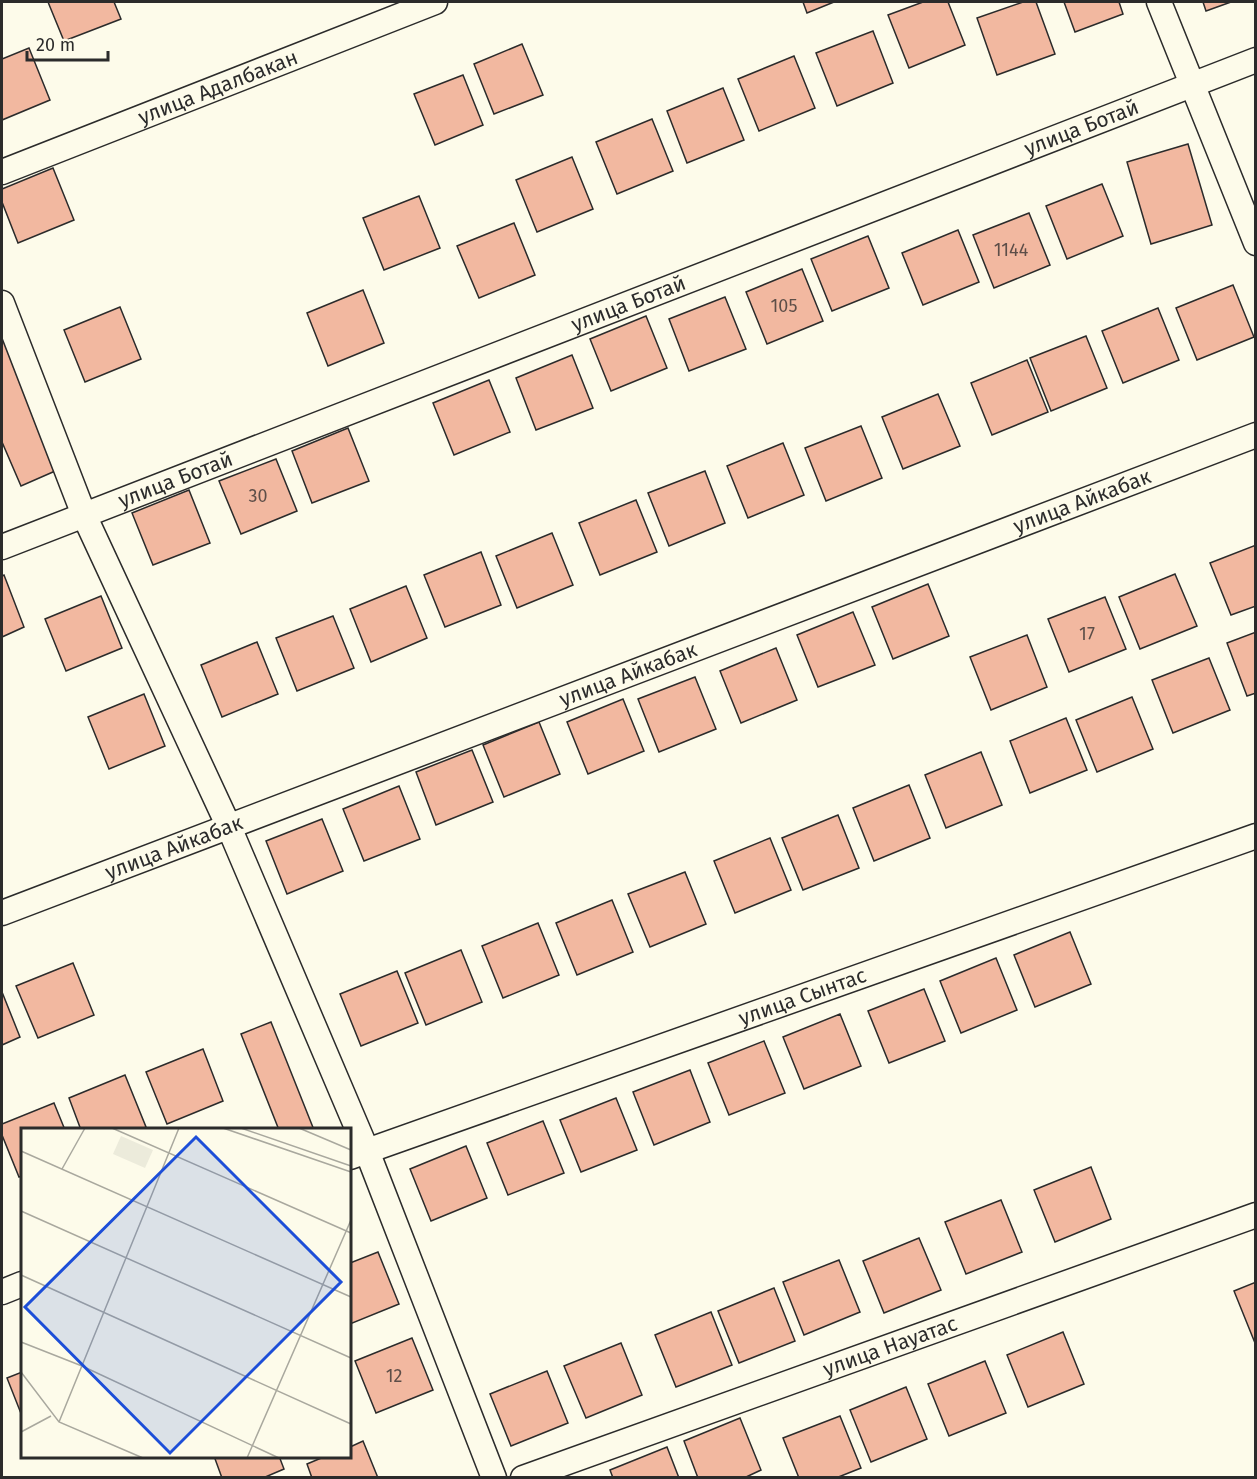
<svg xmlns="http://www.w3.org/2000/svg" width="1257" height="1479" viewBox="0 0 1257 1479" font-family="'Fira Sans',sans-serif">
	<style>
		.building { fill: #f2b8a0; stroke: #2b2b2b; stroke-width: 1.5 }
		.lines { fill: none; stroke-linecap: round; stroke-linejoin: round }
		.street-casing { stroke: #2b2b2b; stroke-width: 27 }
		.street { stroke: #fdfbea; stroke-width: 24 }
		.labels { text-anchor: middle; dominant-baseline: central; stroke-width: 4.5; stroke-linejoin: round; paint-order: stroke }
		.number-label { font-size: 18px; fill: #5d4e48 }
		.street-label { font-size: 21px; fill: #2b2b2b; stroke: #fdfbea }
		.inset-road { fill: none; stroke: #a9a89e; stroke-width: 1.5 }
		.view { fill: #1d4ed8; fill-opacity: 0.15; stroke: #1d4ed8; stroke-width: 3 }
		.inset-edge { fill: none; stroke: #2b2b2b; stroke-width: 3 }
	</style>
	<rect width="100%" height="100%" fill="#fdfbea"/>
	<g class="building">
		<path d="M48 2H114L121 19 64 41Z"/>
		<path d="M803 2H834L807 13Z"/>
		<path d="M923 2H948L965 45 909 68 888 15Z"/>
		<path d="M1023 2H1036L1055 54 997 75 977 18Z"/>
		<path d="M1064 2H1119L1123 14 1075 32Z"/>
		<path d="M1203 2H1231L1206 11Z"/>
		<path d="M873 31 893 83 837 106 816 53Z"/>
		<path d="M522 44 543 95 494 114 474 64Z"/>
		<path d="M29 48 50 100 2 120V59Z"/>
		<path d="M794 56 815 108 759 131 738 79Z"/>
		<path d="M463 75 483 125 435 145 414 94Z"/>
		<path d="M723 88 744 140 687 163 667 111Z"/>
		<path d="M652 119 673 171 617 194 596 142Z"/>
		<path d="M1188 144 1212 225 1151 244 1127 162Z"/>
		<path d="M572 157 593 209 537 232 516 180Z"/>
		<path d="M53 168 74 220 18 243 2 202V189Z"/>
		<path d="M1102 184 1123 236 1067 259 1046 206Z"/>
		<path d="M419 196 440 248 384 270 363 218Z"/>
		<path d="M1029 213 1050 265 994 288 973 235Z"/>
		<path d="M514 223 535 275 479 298 457 246Z"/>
		<path d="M958 230 979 282 923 305 902 253Z"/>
		<path d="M868 236 889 288 832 311 811 259Z"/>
		<path d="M802 269 823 321 767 344 746 292Z"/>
		<path d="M1233 285 1254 337 1197 360 1176 308Z"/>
		<path d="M363 290 384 343 328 366 307 313Z"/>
		<path d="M725 297 746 349 689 371 669 319Z"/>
		<path d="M120 307 141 359 85 382 64 330Z"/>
		<path d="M1158 308 1179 360 1123 383 1102 331Z"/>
		<path d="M646 316 667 368 611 391 590 339Z"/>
		<path d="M2 328 62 468 21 486 2 442Z"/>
		<path d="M1086 336 1107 388 1051 411 1030 358Z"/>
		<path d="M572 355 593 408 536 430 516 378Z"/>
		<path d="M1027 360 1048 412 992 435 971 383Z"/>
		<path d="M489 380 510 432 454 455 433 403Z"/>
		<path d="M938 394 960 446 903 469 882 417Z"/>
		<path d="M861 426 882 478 826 501 805 448Z"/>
		<path d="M348 428 369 481 312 503 292 451Z"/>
		<path d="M783 443 804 495 748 518 727 466Z"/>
		<path d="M276 459 297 511 241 534 219 481Z"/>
		<path d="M705 471 725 523 669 546 648 493Z"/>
		<path d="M189 490 210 543 153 565 132 513Z"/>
		<path d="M636 500 657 552 600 575 579 523Z"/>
		<path d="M552 533 573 585 517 608 496 556Z"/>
		<path d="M1256 545V606L1231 615 1210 563Z"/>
		<path d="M481 552 501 605 445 627 424 575Z"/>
		<path d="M1175 574 1197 626 1140 649 1119 597Z"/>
		<path d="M4 575 24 627 2 637V576Z"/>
		<path d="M928 584 949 636 893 659 872 607Z"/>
		<path d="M406 586 427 638 371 662 350 609Z"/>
		<path d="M101 596 122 648 66 671 45 619Z"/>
		<path d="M1105 597 1126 649 1069 672 1048 619Z"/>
		<path d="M853 612 875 665 818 687 797 635Z"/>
		<path d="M333 616 354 668 297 691 276 638Z"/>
		<path d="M1256 632V693L1247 696 1227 643Z"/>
		<path d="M1027 635 1047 687 991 710 970 657Z"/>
		<path d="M257 642 278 694 222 717 201 665Z"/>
		<path d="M776 648 797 700 741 723 720 671Z"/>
		<path d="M1209 658 1230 710 1173 733 1152 680Z"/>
		<path d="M695 677 716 729 659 752 638 699Z"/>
		<path d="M144 694 165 746 109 769 88 717Z"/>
		<path d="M1132 697 1153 749 1097 772 1076 720Z"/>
		<path d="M623 699 644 751 588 774 567 722Z"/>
		<path d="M1066 718 1087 770 1030 793 1010 741Z"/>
		<path d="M539 722 560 774 504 797 483 745Z"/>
		<path d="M472 750 493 802 436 825 416 772Z"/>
		<path d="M981 752 1002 805 946 828 925 775Z"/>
		<path d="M909 785 930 838 874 861 853 808Z"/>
		<path d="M399 786 420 839 364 861 343 809Z"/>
		<path d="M838 815 859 868 803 890 782 838Z"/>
		<path d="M322 819 343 871 287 894 266 841Z"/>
		<path d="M770 838 791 890 735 913 714 861Z"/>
		<path d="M685 872 706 924 650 947 628 894Z"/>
		<path d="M612 900 633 952 577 975 556 923Z"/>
		<path d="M538 923 559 975 503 998 482 946Z"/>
		<path d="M1070 932 1091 984 1035 1007 1014 955Z"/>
		<path d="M461 950 482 1002 426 1025 405 973Z"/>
		<path d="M996 958 1017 1010 961 1033 940 981Z"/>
		<path d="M73 963 94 1015 38 1038 16 986Z"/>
		<path d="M397 971 418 1023 361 1046 340 994Z"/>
		<path d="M924 989 945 1041 889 1063 868 1011Z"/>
		<path d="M2 992 20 1037 2 1045Z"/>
		<path d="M840 1014 861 1066 804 1089 783 1037Z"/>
		<path d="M271 1022 314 1130H279L241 1034Z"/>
		<path d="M764 1041 785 1093 729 1115 708 1063Z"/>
		<path d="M203 1049 223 1101 167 1124 146 1072Z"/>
		<path d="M690 1070 710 1122 654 1145 633 1092Z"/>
		<path d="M125 1075 146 1127 140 1130H81L69 1098Z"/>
		<path d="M616 1098 637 1150 581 1172 560 1120Z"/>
		<path d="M54 1103 65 1130H22V1176L19 1177 2 1135V1124Z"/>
		<path d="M543 1121 564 1173 508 1195 487 1143Z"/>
		<path d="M466 1146 487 1198 431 1221 410 1169Z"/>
		<path d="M1091 1167 1111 1219 1055 1242 1034 1190Z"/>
		<path d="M1001 1200 1022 1252 966 1274 945 1222Z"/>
		<path d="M919 1238 941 1290 884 1313 863 1261Z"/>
		<path d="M378 1252 399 1304 350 1324V1263Z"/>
		<path d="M839 1260 860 1312 804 1335 783 1282Z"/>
		<path d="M1256 1282V1343H1255L1234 1291Z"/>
		<path d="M774 1288 795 1341 739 1363 718 1311Z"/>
		<path d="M711 1312 732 1365 676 1387 655 1335Z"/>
		<path d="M1063 1332 1084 1384 1028 1407 1007 1355Z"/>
		<path d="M412 1338 433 1390 376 1413 355 1361Z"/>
		<path d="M621 1343 642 1395 586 1418 564 1366Z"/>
		<path d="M985 1361 1006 1413 949 1436 928 1384Z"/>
		<path d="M547 1371 568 1423 511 1446 490 1394Z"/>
		<path d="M22 1372V1416L7 1378Z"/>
		<path d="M906 1387 927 1439 871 1462 850 1410Z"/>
		<path d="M840 1416 861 1468 836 1478H799L783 1438Z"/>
		<path d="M740 1418 761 1470 744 1478H698L684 1441Z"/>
		<path d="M363 1441 378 1478H312L307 1464 326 1456H350V1447Z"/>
		<path d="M667 1447 679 1478H613L610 1470Z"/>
		<path d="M214 1456H279L284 1469 263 1478H222Z"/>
	</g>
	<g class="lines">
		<g class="street-casing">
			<g id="street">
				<path d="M1159 2 1256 243"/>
				<path id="s1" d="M2 172 435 2"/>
				<path d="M2 303 84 515 229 827 367 1151 494 1478"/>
				<path id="s2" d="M2 547 1256 60"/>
				<path id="s3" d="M2 913 1256 435"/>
				<path id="s4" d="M350 1157 1256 836"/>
				<path d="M2 1292 22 1284"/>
				<path id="s5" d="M523 1478 1256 1215"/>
			</g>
		</g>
		<use href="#street" class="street"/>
	</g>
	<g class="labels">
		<g class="number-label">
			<text x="1011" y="250">1144</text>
			<text x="784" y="306">105</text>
			<text x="258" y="496">30</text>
			<text x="1087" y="634">17</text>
			<text x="394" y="1376">12</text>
		</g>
		<g class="street-label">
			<text stroke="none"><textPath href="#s1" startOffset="232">улица Адалбакан</textPath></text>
			<text stroke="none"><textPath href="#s2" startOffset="1158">улица Ботай</textPath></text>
			<text stroke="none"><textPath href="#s2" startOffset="672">улица Ботай</textPath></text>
			<text stroke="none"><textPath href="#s2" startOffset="186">улица Ботай</textPath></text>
			<text stroke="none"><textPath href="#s3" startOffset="1156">улица Айкабак</textPath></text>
			<text stroke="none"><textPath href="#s3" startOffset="670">улица Айкабак</textPath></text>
			<text stroke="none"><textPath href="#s3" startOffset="184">улица Айкабак</textPath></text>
			<text stroke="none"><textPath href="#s4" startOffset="480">улица Сынтас</textPath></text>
			<text stroke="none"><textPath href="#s5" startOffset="390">улица Науатас</textPath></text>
		</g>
	</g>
	<g transform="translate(21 1128)">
		<rect width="330" height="330" fill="#fdfbea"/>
		<path d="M100 8 132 22 124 40 92 26Z" fill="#ecebdb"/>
		<path class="inset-road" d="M91 0 330 105M202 0 330 44M220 0 330 38M278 0 330 22M0 23 330 169M41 41 64 0M0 83 330 230M0 147 330 296M0 214 61 238 258 330M0 244 38 294 122 330M38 294 158 0M0 304 30 288M226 330 330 92"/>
		<path class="view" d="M175 9 320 154 149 325 4 179Z"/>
		<rect width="330" height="330" class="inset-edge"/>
	</g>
	<rect width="1257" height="1479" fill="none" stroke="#2b2b2b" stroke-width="6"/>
	<path d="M27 51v9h81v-9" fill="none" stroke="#2b2b2b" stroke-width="3"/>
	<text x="36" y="51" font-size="18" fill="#2b2b2b" stroke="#fdfbea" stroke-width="4.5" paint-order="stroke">20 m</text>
</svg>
